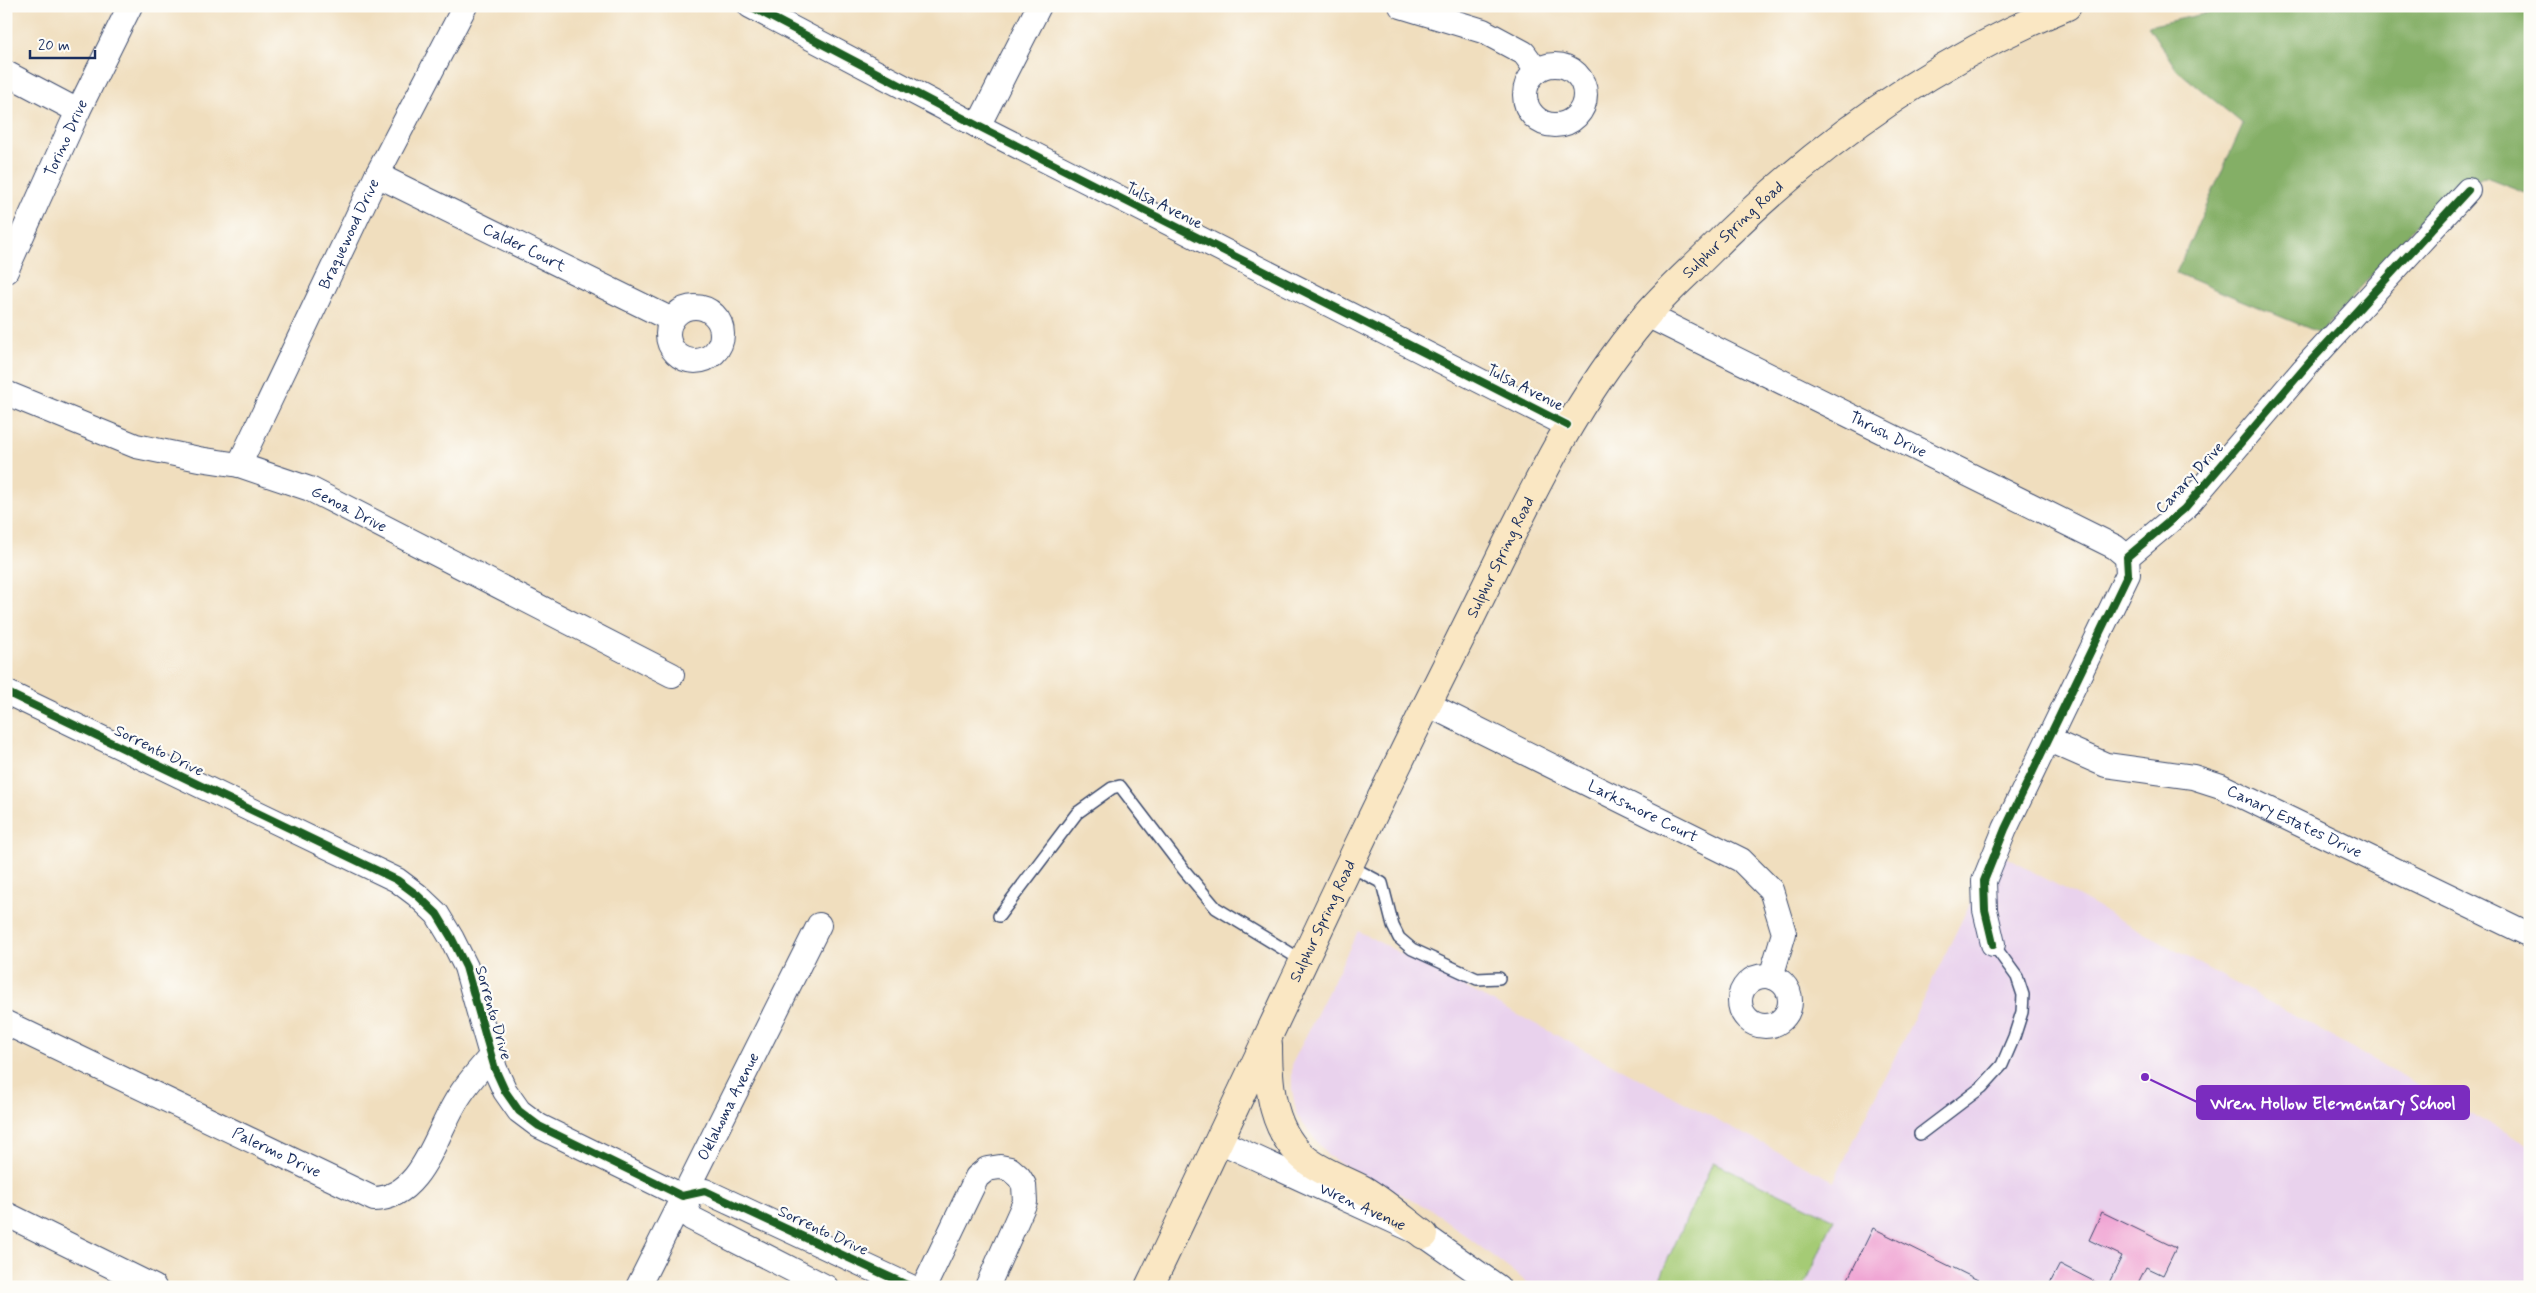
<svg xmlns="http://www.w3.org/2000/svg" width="2536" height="1293" viewBox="0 0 2536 1293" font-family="Mynerve,sans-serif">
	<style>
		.built { fill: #e9d2ed }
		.green { fill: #a5cb75; stroke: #607d6a }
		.forest { fill: #84af66; stroke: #506f62 }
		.building { fill: #f0a6d4 }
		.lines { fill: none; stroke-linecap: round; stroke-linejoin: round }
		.lane-casing { stroke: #3b496c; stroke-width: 14 }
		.street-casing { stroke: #3b496c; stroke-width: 26 }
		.secondary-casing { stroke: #3b496c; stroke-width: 30 }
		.lane { stroke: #fff; stroke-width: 11 }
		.street { stroke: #fff; stroke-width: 24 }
		.secondary { stroke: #fae7c3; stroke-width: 28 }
		.cycleway-casing { stroke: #fdfcf7; stroke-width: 11 }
		.cycleway { stroke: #1b5e20; stroke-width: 8 }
		.labels { text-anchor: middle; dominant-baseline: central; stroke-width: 4.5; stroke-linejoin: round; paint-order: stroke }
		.street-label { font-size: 16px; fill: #1b2f5e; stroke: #fdfcf7 }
		.leader { fill: none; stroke: #7b2cbf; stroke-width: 2 }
		.callout-dot { fill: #7b2cbf; stroke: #fdfcf7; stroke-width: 2 }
		.callout { fill: #7b2cbf; stroke: #7b2cbf; stroke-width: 2 }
		.callout-label { font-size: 18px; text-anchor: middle; font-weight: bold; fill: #fff }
	</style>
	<rect width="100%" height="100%" fill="#fdfcf7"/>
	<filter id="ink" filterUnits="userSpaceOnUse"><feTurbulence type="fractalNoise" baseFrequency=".02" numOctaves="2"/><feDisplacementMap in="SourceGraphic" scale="10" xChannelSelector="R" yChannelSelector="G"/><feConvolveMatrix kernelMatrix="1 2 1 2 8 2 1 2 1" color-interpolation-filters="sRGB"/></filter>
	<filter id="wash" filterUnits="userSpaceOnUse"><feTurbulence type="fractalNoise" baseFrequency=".0096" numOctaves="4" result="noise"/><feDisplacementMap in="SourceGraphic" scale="20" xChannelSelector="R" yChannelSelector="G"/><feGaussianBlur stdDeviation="1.12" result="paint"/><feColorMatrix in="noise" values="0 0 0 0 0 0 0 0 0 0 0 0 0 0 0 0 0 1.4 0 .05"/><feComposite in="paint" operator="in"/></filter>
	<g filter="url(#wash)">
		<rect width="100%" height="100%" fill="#f0debe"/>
		<path class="built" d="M2006 857 2530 1146V1287H1533L1432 1210 1360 1174 1328 1156 1297 1116 1292 1090V1064L1358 931 1834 1181 1981 881Z"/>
		<path class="green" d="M1713 1162 1834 1219 1804 1287H1655Z"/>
		<path class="forest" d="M2229 6H2530V194L2486 177 2455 182 2320 333 2176 273 2243 124 2177 70 2148 26 2208 13Z"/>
		<g id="blocks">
			<g class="building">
				<path d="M2102 1212 2176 1248 2163 1275 2146 1267 2136 1287H2107L2122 1256 2089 1240Z"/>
				<path d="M1873 1228 1992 1287H1844Z"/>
				<path d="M2060 1264 2105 1287H2048Z"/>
			</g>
		</g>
	</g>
	<g filter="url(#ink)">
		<use href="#blocks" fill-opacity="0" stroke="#3b496c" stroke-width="1"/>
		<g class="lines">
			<g class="lane-casing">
				<g id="lane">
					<path d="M1350 866 1382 883 1393 926 1399 938 1412 949 1477 979 1499 978"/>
					<path d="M999 916 1077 813 1112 788 1120 786 1184 870 1216 908 1303 961"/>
					<path d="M1920 1134 1982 1087 2002 1065 2014 1037 2022 1012 2023 995 2017 977 1993 944"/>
				</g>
			</g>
			<g class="street-casing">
				<g id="street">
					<path d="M750 6 978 126 1567 425"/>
					<path d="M1401 6 1483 31 1524 53 1537 71"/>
					<circle cx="1555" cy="95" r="30"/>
					<path d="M6 73 78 111"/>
					<path d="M978 126 1039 6"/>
					<path id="s1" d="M377 175 672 320"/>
					<path id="s2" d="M6 271 78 111 130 6"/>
					<circle cx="695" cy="334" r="27"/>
					<path id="s3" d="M1647 315 2115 547 2127 557"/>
					<path id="s4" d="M6 393 136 446 199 459 239 465 310 489 672 675"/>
					<path id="s5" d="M239 465 377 175 465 6"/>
					<path d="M6 692 397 880 417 895 437 914 452 939 466 967 495 1069 505 1091 519 1111 539 1126 682 1196 705 1191 911 1287"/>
					<path id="s6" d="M1427 704 1741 860 1771 890 1784 933 1771 977"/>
					<path id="s7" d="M2049 740 2106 765 2193 777 2221 786 2530 935"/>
					<path d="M1993 944 1985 910 1984 881 2005 829 2128 574 2127 557 2184 509 2309 363 2468 190"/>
					<circle cx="1765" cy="1001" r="25"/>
					<path id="s8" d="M6 1023 374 1199C424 1198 436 1129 460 1095 469 1081 481 1068 491 1056"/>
					<path id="s9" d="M1219 1141 1424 1235 1498 1287"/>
					<path d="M682 1196 691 1218 826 1287"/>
					<path d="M6 1214 154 1287"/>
					<path id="s10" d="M638 1287 819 925"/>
					<path d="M924 1287 977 1177 987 1169 1000 1167 1010 1169 1019 1177 1024 1185 1025 1202 987 1287"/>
				</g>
			</g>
			<g class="secondary-casing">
				<g id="secondary">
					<path d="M1268 1045C1268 1087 1272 1134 1308 1161 1324 1173 1345 1180 1362 1189 1384 1202 1404 1220 1424 1235"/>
					<path id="s11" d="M1149 1287C1253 1072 1351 854 1459 641 1515 530 1564 413 1645 317 1664 294 1687 274 1708 253 1811 149 1930 62 2067 6"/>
				</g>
			</g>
			<use href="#lane" class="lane"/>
			<use href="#street" class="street"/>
			<use href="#secondary" class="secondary"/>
			<g class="cycleway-casing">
				<g id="cycleway">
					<path d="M750 6 978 126 1567 425"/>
					<path d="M6 692 397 880 417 895 437 914 452 939 466 967 495 1069 505 1091 519 1111 539 1126 682 1196 705 1191 911 1287"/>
					<path d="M1993 944 1985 910 1984 881 2005 829 2128 574 2127 557 2184 509 2309 363 2468 190"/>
				</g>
			</g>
			<use href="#cycleway" class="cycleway"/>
		</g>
	</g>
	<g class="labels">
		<g class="street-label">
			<text stroke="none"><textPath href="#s2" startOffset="146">Torino Drive</textPath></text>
			<text transform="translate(1164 206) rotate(27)">Tulsa Avenue</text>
			<text stroke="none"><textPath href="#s11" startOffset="1215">Sulphur Spring Road</textPath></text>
			<text stroke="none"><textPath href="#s5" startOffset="256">Braquewood Drive</textPath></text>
			<text stroke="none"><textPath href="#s1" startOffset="164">Calder Court</textPath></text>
			<text transform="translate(1525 388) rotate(27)">Tulsa Avenue</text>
			<text stroke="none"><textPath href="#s3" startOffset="269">Thrush Drive</textPath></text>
			<text transform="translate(2190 478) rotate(-47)">Canary Drive</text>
			<text stroke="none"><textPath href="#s4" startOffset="364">Genoa Drive</textPath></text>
			<text stroke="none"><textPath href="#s11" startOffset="810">Sulphur Spring Road</textPath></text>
			<text transform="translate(159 751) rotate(26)">Sorrento Drive</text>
			<text stroke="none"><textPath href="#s6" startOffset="241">Larksmore Court</textPath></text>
			<text stroke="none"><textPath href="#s7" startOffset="261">Canary Estates Drive</textPath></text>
			<text stroke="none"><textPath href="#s11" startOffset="405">Sulphur Spring Road</textPath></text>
			<text transform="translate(493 1013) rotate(74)">Sorrento Drive</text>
			<text stroke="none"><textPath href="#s10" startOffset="202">Oklahoma Avenue</textPath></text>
			<text stroke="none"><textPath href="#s8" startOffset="300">Palermo Drive</textPath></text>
			<text stroke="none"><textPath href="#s9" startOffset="158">Wren Avenue</textPath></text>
			<text transform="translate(823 1231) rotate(25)">Sorrento Drive</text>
		</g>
	</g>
	<path class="leader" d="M2145 1077L2197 1102"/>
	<circle class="callout-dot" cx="2145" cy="1077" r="5"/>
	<rect class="callout" x="2197" y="1086" width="272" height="33" rx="5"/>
	<g class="callout-label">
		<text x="2333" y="1109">Wren Hollow Elementary School</text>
	</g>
	<rect width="2536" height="1293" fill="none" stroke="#fdfcf7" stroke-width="25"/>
	<path d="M30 50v8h65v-8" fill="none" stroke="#1b2f5e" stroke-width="2.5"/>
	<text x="38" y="50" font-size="15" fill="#1b2f5e" stroke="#fdfcf7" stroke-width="4" paint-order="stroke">20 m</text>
</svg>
